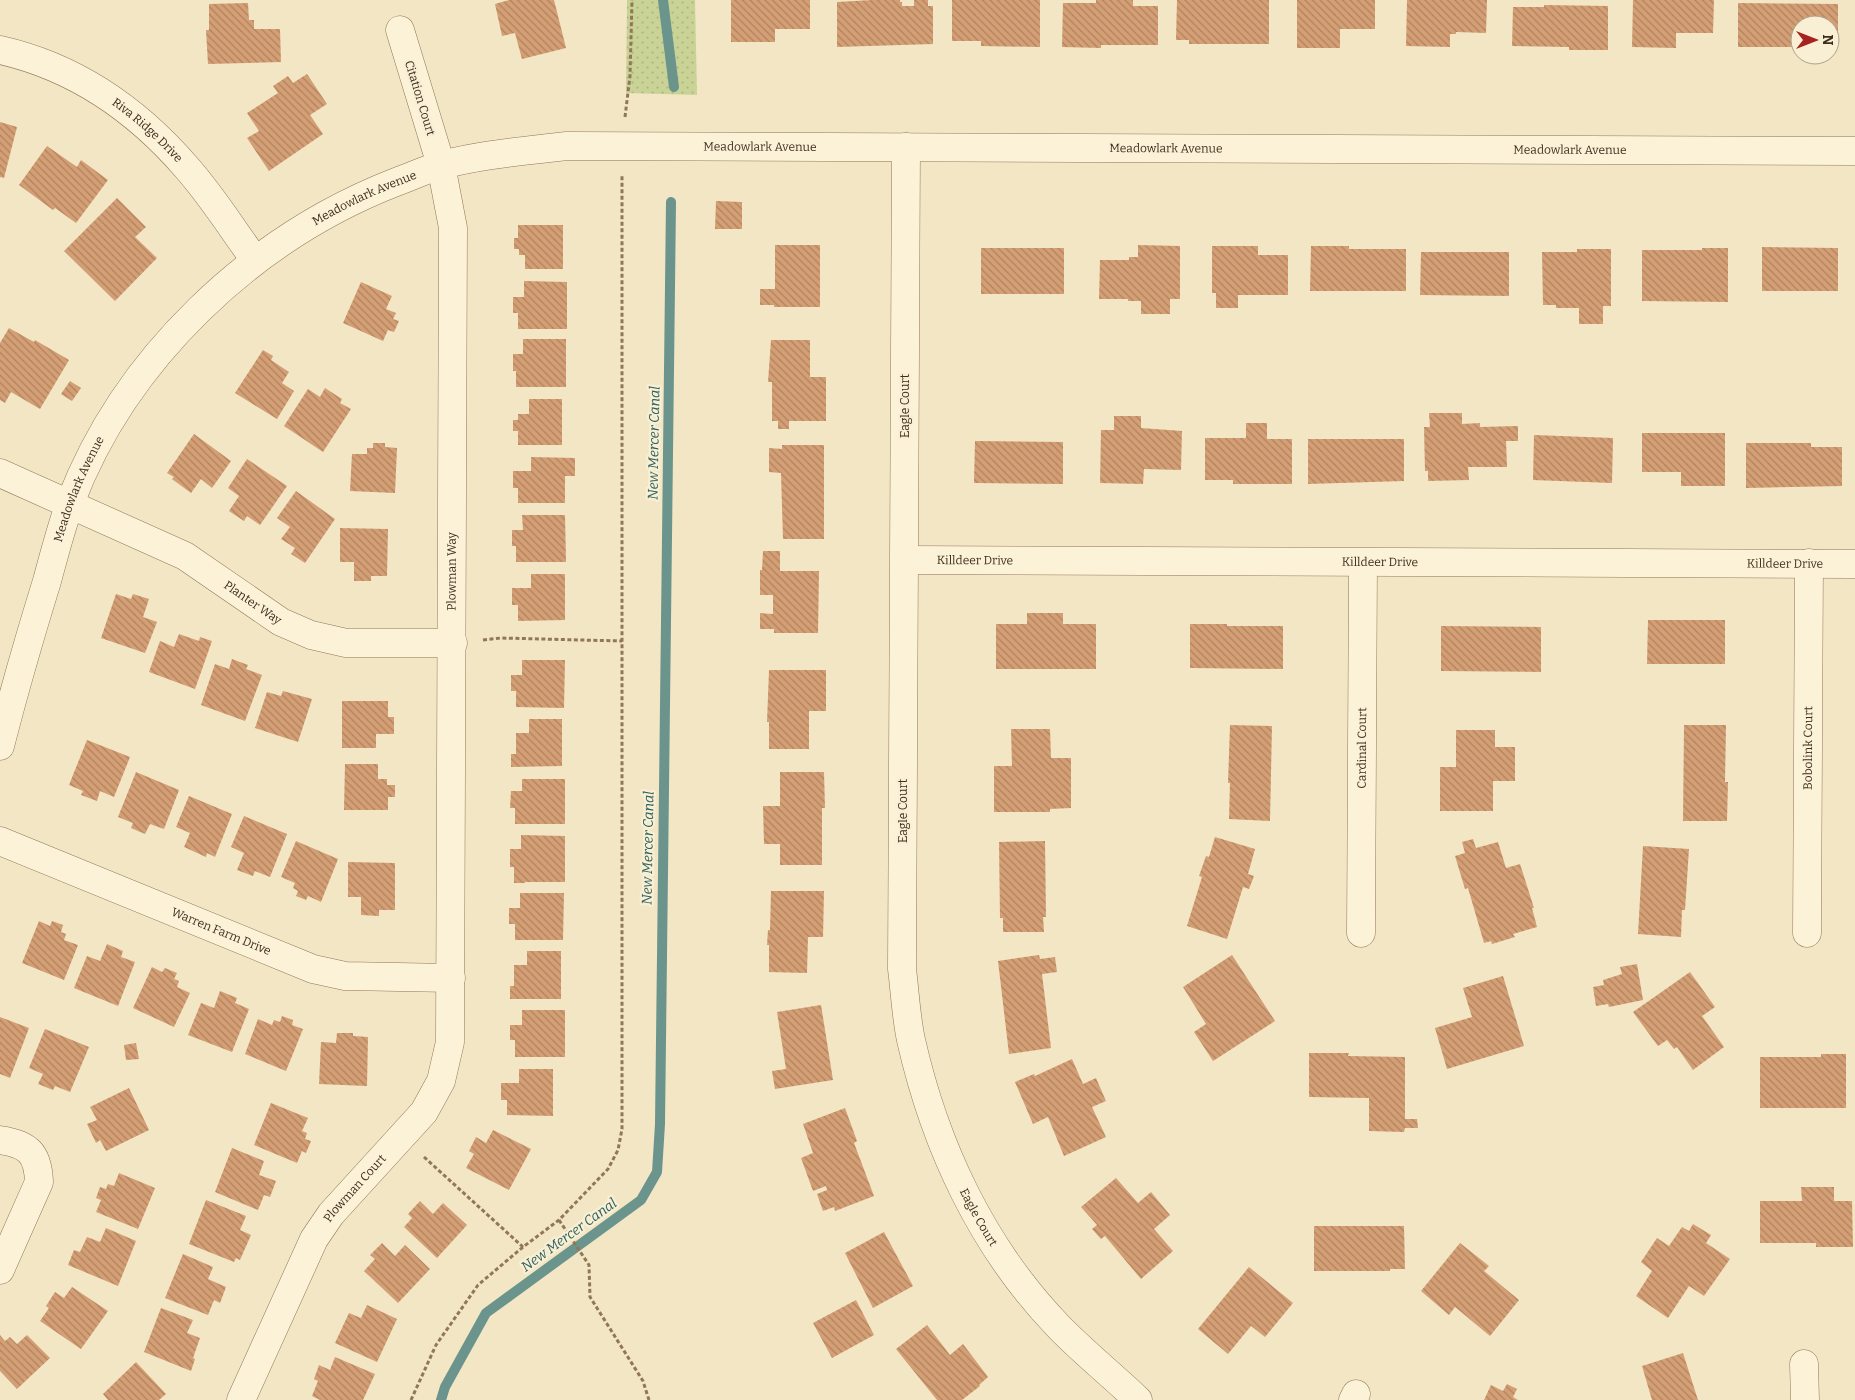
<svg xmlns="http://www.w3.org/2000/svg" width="1855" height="1400" viewBox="0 0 1855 1400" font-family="Bitter,serif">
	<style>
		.green { fill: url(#green-dots) }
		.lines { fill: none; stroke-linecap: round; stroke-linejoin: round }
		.stream { stroke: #6b958c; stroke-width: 10 }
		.building { fill: url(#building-back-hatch) }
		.minor-casing { stroke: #907758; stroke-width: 29 }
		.path { stroke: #907758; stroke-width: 3; stroke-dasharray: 4 2.5; stroke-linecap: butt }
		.minor { stroke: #fcf2d8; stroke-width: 28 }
		.labels { text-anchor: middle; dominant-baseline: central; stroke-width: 4.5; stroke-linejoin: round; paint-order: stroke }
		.street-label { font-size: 12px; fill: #3e2e1d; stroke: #f9efd4 }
		.water-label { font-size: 14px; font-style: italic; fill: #2b605d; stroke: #f9efd4 }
	</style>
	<defs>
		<pattern id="green-dots" width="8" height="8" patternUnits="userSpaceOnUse" patternTransform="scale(1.25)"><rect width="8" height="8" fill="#cad396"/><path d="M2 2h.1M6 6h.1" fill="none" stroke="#afb581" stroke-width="1.8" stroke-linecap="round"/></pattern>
		<pattern id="building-back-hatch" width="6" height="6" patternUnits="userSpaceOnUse" patternTransform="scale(1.25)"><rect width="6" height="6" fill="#d59f75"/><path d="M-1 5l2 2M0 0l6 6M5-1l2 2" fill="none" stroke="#ae825f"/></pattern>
	</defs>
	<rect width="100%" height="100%" fill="#f3e6c4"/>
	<path class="green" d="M627 0H695L697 95 626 93Z"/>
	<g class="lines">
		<g class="stream">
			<path d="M663 0 674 87"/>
			<path d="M441 1400 445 1387 486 1313 641 1200 657 1172 660 1124 671 202"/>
		</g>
	</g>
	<g class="building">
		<path d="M509 0H554L566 48 522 59 515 33 502 36 495 4Z"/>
		<path d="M731 0H810V29H775V42H731Z"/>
		<path d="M872 0H900V2H902V6H914V0H928V6H933V44L837 47V2Z"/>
		<path d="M952 0H1040V47L981 46V41H952Z"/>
		<path d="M1096 0H1133V6H1158V45H1101V48L1062 47 1063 3H1096Z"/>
		<path d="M1177 0H1269V44H1189V40H1176Z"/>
		<path d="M1297 0H1375V29H1340V48H1297Z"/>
		<path d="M1407 0H1487L1486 33 1456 32V34H1450V47L1406 46Z"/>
		<path d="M1633 0H1714L1713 33H1676V48L1632 47Z"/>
		<path d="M248 3 249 20H254V29H280L281 62 208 64 206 30H209V4Z"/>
		<path d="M1738 3 1838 4V47H1830V25H1800V47H1738Z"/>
		<path d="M1544 5 1608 6V50H1569V47L1512 46 1513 7H1544Z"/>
		<path d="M307 74 327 104 310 115 323 134 269 171 247 138 259 131 247 113 278 93 273 86 288 76 293 83Z"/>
		<path d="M0 122 17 127 4 178 0 177Z"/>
		<path d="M47 146 77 167 81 160 108 180 76 223 55 208 53 210 19 185Z"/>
		<path d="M117 198 146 227 135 237 157 258 115 301 64 251Z"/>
		<path d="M716 201 742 202V229H715Z"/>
		<path d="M518 225H563V269H525V255H519V249H514V238H518Z"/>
		<path d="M775 245H820V307H774V305H760V289H775Z"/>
		<path d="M1138 245 1180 246V299H1170V314H1141V301H1128V299H1099L1100 260H1129V257H1138Z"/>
		<path d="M1212 246H1258V255H1288V295H1238V308H1216V293H1212Z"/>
		<path d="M1311 246H1349V249H1406V291H1310Z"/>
		<path d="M1762 247 1838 248V291H1762Z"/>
		<rect x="981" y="248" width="83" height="46"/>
		<path d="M1702 248H1728V302L1642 301V250H1702Z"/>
		<path d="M1577 249H1611V306H1603V324H1579V308H1556V305H1543L1542 252H1577Z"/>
		<path d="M1421 252H1509V296L1420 295Z"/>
		<path d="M524 281 567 282V329H518V313H513V297H524Z"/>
		<path d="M361 282 392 296 386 309 396 313 393 319 399 321 394 332 388 330 383 341 343 323Z"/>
		<path d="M9 328 34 342 35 340 69 360 40 409 11 392 5 403 0 400V343Z"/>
		<path d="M523 339H566V387H516V371H513V354H523Z"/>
		<path d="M771 340H810V377H826V421H789V429H778V421H772V382H768Z"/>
		<path d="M263 350 273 356 271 360 289 372 282 383 294 391 277 419 235 393Z"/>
		<path d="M70 381 81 388 72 401 61 394Z"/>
		<path d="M325 388 342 399 340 403 351 409 323 452 284 426 308 389 320 397Z"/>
		<path d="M529 399H562V445H518V431H513V420H518V414H529Z"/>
		<path d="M1429 413H1462V424L1480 423V427L1518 426V441H1506L1507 467H1468L1469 480 1428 481V471H1425L1424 427H1430Z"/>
		<path d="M1114 416H1141V428L1182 431 1181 470 1144 469 1143 484 1100 483 1101 430H1114Z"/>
		<path d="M1246 423H1267V439H1292V484H1233V480H1205V438H1246Z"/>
		<path d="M1642 433H1725V486H1681V472H1642Z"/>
		<path d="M194 434 231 461 212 488 201 479 191 493 172 479 174 477 167 473Z"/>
		<path d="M1534 435 1613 438 1612 483 1533 480Z"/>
		<path d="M1308 439H1404V481L1308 484Z"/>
		<path d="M975 441 1063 442V484L974 483Z"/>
		<path d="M373 443H385V447L397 448 395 493 350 491 352 454H367V448H373Z"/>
		<path d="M1746 443H1811V447H1842V486L1746 488Z"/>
		<path d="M782 445H824V539H783L781 473 769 472V448L782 449Z"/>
		<path d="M531 457 575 458V476H565V503H518V488H513V471H531Z"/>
		<path d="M247 459 287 486 260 525 247 516 244 521 229 511 239 496 228 488Z"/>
		<path d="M296 491 335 519 305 563 291 554 295 548 281 539 290 527 277 518Z"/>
		<path d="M522 515H565L566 562H516V546H512V530H523Z"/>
		<path d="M340 528 388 529 387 576H371V581H354V562H340Z"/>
		<path d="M763 551H780V571H819L818 633H774V629H760V613L773 614V595H760V570H762Z"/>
		<path d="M531 574H565V620L518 621V605H512V588H531Z"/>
		<path d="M116 594 131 599 133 594 149 599 143 617 157 622 145 653 101 638Z"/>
		<path d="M1027 613H1063V624H1096V669H996V624H1027Z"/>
		<path d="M1648 620H1725V664H1647Z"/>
		<path d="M1190 624H1227V626H1283V669L1190 668Z"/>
		<path d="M1441 626 1541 627V672L1441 671Z"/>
		<path d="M179 634 199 641 200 637 212 641 195 689 149 672 160 641 174 647Z"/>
		<path d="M232 659 248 665 246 669 262 675 245 721 201 705 215 664 229 669Z"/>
		<path d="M522 660H565L564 708 516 707V691H511V675H522Z"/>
		<path d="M769 670H826V711H809V749H769V722H767Z"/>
		<path d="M283 691 312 699 298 742 255 728 267 692 281 696Z"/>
		<path d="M342 701H388V717H394V734H376V748H342Z"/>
		<path d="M529 719H562V766L511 767V754H516V733H529Z"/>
		<path d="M1230 725 1272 726 1270 821 1229 819 1230 783H1228Z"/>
		<path d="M1684 725H1726L1725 782H1728L1727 821H1683Z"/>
		<path d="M1011 729H1050L1051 758H1071V808L1050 809V812H994V766H1012Z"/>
		<path d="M1456 730H1495V747H1515V781H1493V811H1440V767H1456Z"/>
		<path d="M87 740 130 757 114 797 100 791 97 801 81 795 83 791 69 785Z"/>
		<path d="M345 764H378V779H387V785H395V797H388V810H344Z"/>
		<path d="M136 772 179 790 164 829 150 824 145 834 131 828 133 823 118 817Z"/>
		<path d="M780 772H824L825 808H822V865H780V844H764L763 806H780Z"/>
		<path d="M522 779H565V824H515V808H510L511 791H522Z"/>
		<path d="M189 796 232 814 215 857 207 853 206 857 184 847 190 833 176 827Z"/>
		<path d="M244 816 287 834 270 877 255 871 253 876 237 870 244 853 231 847Z"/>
		<path d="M521 835 565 836V882H525V883H514V867H510V849H521Z"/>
		<path d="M1215 837 1255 849 1248 874 1254 876 1249 889 1243 887 1227 939 1187 926 1202 877 1199 876 1206 856 1209 857Z"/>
		<path d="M1473 839 1476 848 1498 842 1506 868 1520 864 1534 908H1532L1537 927 1513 934 1515 937 1492 944 1491 941 1484 943 1468 888 1465 889 1455 856 1465 853 1462 842Z"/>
		<path d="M296 841 338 859 321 902 308 896 306 900 296 896 298 891 293 888 295 883 281 877Z"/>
		<path d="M1045 841 1046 917H1043L1044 932H1003V918H1000L999 842Z"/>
		<path d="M1643 846 1689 849 1685 910H1682L1681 937 1638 934Z"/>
		<path d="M348 862 395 863V910H379V916L361 915V897H348Z"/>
		<path d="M771 891H824L823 937H808L807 973 769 972V945H767L768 930H770Z"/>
		<path d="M520 893H564L563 940H515V924H509V908H520Z"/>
		<path d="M39 921 50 926 52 921 63 925 61 932 66 934 64 940 78 945 64 980 22 963Z"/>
		<path d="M107 944 123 951 121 957 135 962 118 1006 74 988 87 956 100 961Z"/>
		<path d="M527 951H561V999H510V986H514V965H527Z"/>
		<path d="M1039 955 1040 959 1055 957 1057 972 1042 974 1051 1048 1009 1054 998 961Z"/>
		<path d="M1232 955 1275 1021 1213 1061 1194 1032 1206 1024 1183 987Z"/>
		<path d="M1637 964 1643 1000 1609 1007 1608 1004 1596 1006 1593 987 1604 985 1603 980 1622 974 1620 967Z"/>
		<path d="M152 967 162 972 165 968 177 973 174 979 179 981 177 987 190 993 174 1027 133 1008Z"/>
		<path d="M1690 972 1715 1007 1702 1016 1724 1047 1693 1070 1677 1047 1674 1049 1667 1040 1658 1046 1633 1012Z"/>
		<path d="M1503 976 1524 1046 1447 1069 1435 1028 1472 1017 1463 988Z"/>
		<path d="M220 991 237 998 235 1003 249 1009 232 1052 188 1035 201 1003 214 1008Z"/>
		<path d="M821 1005 833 1080 775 1089 772 1071 786 1069 777 1012Z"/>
		<path d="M522 1010H565V1057H515V1040H510V1025H522Z"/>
		<path d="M282 1016 293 1020 292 1025 303 1029 286 1071 245 1054 258 1019 272 1025 274 1020 280 1022Z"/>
		<path d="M0 1017 29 1028 10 1078 0 1074Z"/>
		<path d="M45 1029 89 1047 70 1092 55 1086 53 1090 38 1084 43 1074 29 1068Z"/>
		<path d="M337 1033H353V1036L368 1037 367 1086 319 1084 321 1042 336 1043Z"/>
		<path d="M136 1043 139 1059 126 1060 124 1045Z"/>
		<path d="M1309 1053H1349L1348 1056 1405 1057V1119H1417L1418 1128H1405L1404 1132 1369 1131V1098L1309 1097Z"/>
		<path d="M1821 1054H1846V1108H1760V1057H1821Z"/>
		<path d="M1072 1059 1083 1084 1096 1078 1106 1101 1092 1107 1106 1137 1064 1156 1048 1117 1033 1124 1015 1082 1034 1074 1035 1076Z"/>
		<path d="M519 1069H553V1116L507 1115V1100H501V1083H519Z"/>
		<path d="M129 1088 149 1130 106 1151 100 1140 96 1143 87 1124 97 1120 90 1107Z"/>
		<path d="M271 1103 308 1118 302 1131 307 1133 305 1139 311 1141 306 1153 302 1151 297 1163 254 1145Z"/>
		<path d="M845 1108 857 1141 854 1143 874 1196 835 1211 834 1207 823 1211 817 1194 827 1190 826 1186 813 1191 801 1158 813 1153 803 1124Z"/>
		<path d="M493 1130 531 1149 509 1190 466 1168 474 1154 469 1151 476 1137 486 1143Z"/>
		<path d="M232 1148 264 1161 259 1175 276 1181 270 1197 264 1195 258 1210 215 1192Z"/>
		<path d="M119 1173 155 1188 138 1229 96 1212 101 1200 96 1198 100 1187 106 1189 108 1184 114 1186Z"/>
		<path d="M1116 1178 1138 1203 1151 1192 1170 1215 1154 1229 1173 1251 1141 1279 1105 1236 1101 1239 1092 1229 1097 1225 1081 1207Z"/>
		<path d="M1801 1187H1834V1201H1852L1853 1247H1816V1243H1760V1201H1802Z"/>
		<path d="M206 1200 246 1216 240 1230 251 1235 240 1260 236 1258 234 1262 189 1244Z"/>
		<path d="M420 1201 433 1214 443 1203 467 1225 437 1258 404 1227 412 1218 408 1214Z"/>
		<path d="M1693 1224 1711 1235 1706 1243 1730 1259 1704 1296 1689 1286 1668 1318 1636 1296 1652 1271 1641 1262 1657 1238 1669 1246 1682 1227 1689 1231Z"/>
		<path d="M1314 1226H1404L1405 1269H1390V1271H1314Z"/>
		<path d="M106 1228 136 1241 118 1286 68 1265 74 1250 80 1252 87 1237 100 1242Z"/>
		<path d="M884 1232 913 1286 873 1308 845 1253Z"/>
		<path d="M382 1243 395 1256 405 1245 430 1269 398 1303 364 1271 375 1259 370 1255Z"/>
		<path d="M1460 1243 1489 1266 1484 1271 1519 1300 1490 1336 1455 1307 1449 1315 1421 1291Z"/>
		<path d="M183 1254 213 1267 208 1279 226 1287 220 1303 214 1300 208 1315 165 1298Z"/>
		<path d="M1249 1267 1293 1303 1265 1337 1251 1326 1228 1354 1198 1329Z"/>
		<path d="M72 1287 108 1311 81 1349 40 1321 49 1308 46 1306 55 1292 64 1298Z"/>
		<path d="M856 1300 874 1335 832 1358 813 1323Z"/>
		<path d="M367 1305 397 1319 377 1362 335 1343 349 1313 361 1318Z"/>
		<path d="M161 1308 193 1320 187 1333 200 1338 193 1358 195 1359 191 1371 144 1352Z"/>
		<path d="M927 1325 950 1355 963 1344 988 1377 979 1385 980 1386 962 1400H937L896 1349Z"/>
		<path d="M0 1335 5 1341 10 1337 17 1344 27 1335 50 1358 17 1389 0 1371Z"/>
		<path d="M1683 1353 1698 1400H1652L1642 1366Z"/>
		<path d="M335 1357 375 1374 363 1400H320L312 1396 318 1381 314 1379 319 1365 330 1370Z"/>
		<path d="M136 1362 166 1394 159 1400H108L103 1394Z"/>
		<path d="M1507 1384 1517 1389 1513 1397 1518 1400H1484L1491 1385 1503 1391Z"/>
	</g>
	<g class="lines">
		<g class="minor-casing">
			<g id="minor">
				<path id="s1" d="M0 50C75 67 137 110 187 168 212 196 233 230 255 260"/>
				<path id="s2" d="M906 147 902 969C905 992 906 1017 911 1040 935 1146 982 1247 1058 1326 1083 1352 1112 1375 1138 1400"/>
				<path id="s3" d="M0 473 185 556 281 622 311 635 346 643H453"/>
				<path id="s4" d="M905 560 1855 564"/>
				<path id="s5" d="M0 746C14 691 30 636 47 581 54 555 61 528 70 503 125 358 252 238 396 182 411 177 426 169 442 165 483 154 526 151 567 146L1855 151"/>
				<path id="s6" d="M0 841 313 969 345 976 451 978"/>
				<path id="s7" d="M1361 933 1363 563"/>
				<path id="s8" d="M1807 933 1809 563"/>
				<path d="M0 1140C28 1144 38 1153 39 1182L0 1270"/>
				<path d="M1804 1364 1805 1400"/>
				<path id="s9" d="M241 1400 314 1239 331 1214 424 1112 441 1081 450 1042 453 228 441 165 400 30"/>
				<path d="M1353 1400 1356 1394"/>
			</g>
		</g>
		<g class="path">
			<path d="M625 117 630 76 632 0"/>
			<path d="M483 640 501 638 622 641"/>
			<path d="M424 1157 523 1247"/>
			<path d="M559 1220 589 1265 590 1297 643 1381 649 1400"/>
			<path d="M411 1400 436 1345 478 1285 523 1247 559 1220 608 1169 618 1150 622 1129V176"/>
		</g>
		<use href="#minor" class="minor"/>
	</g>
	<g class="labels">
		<g class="street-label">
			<text transform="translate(420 98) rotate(73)">Citation Court</text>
			<text stroke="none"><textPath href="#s1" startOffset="170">Riva Ridge Drive</textPath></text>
			<text stroke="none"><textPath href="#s5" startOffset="1092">Meadowlark Avenue</textPath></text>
			<text stroke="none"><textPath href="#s5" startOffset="1498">Meadowlark Avenue</textPath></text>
			<text stroke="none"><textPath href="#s5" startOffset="1902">Meadowlark Avenue</textPath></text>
			<text stroke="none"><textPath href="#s5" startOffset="688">Meadowlark Avenue</textPath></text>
			<text transform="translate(905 406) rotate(-90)">Eagle Court</text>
			<text stroke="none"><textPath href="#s5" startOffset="269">Meadowlark Avenue</textPath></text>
			<text stroke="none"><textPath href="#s4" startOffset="70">Killdeer Drive</textPath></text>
			<text stroke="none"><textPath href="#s4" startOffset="475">Killdeer Drive</textPath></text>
			<text stroke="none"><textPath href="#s4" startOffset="880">Killdeer Drive</textPath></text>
			<text stroke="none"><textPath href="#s9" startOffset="891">Plowman Way</textPath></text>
			<text stroke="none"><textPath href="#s3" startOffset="285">Planter Way</textPath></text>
			<text stroke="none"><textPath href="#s7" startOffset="185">Cardinal Court</textPath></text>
			<text stroke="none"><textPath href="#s8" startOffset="185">Bobolink Court</textPath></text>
			<text transform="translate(903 811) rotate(-90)">Eagle Court</text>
			<text stroke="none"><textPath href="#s6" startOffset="239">Warren Farm Drive</textPath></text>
			<text stroke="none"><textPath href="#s9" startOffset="242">Plowman Court</textPath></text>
			<text stroke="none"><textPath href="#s2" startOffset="1084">Eagle Court</textPath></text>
		</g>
		<g class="water-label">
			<text transform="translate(654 443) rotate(-89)">New Mercer Canal</text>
			<text transform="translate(648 848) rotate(-89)">New Mercer Canal</text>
			<text transform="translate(569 1235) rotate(-36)">New Mercer Canal</text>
		</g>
	</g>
	<g transform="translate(1815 40) rotate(90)"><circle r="24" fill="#f9efd4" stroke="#aea28b"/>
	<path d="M0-4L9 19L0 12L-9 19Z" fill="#a62220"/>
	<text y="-8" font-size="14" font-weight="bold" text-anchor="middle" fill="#3e2e1d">N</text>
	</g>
</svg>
